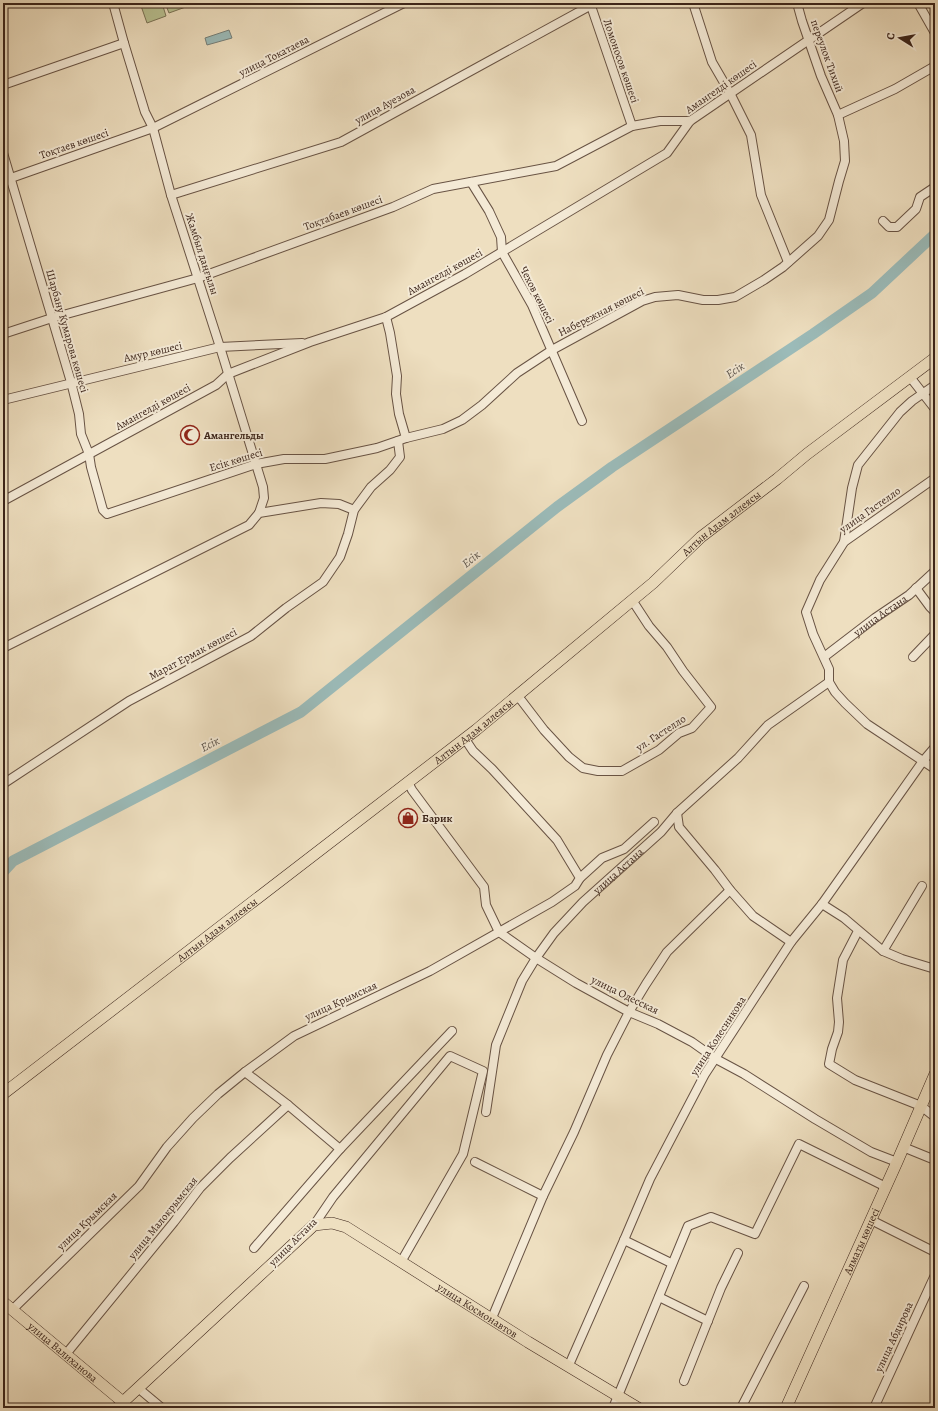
<svg xmlns="http://www.w3.org/2000/svg" width="938" height="1411" viewBox="0 0 938 1411" font-family="Alegreya,serif">
	<style>
		.green { fill: #b9c292; stroke: #7a7356 }
		.water { fill: #9bbbb9; stroke: #757f79 }
		.lines { fill: none; stroke-linecap: round; stroke-linejoin: round }
		.river { stroke: #9bbbb9; stroke-width: 11 }
		.minor-casing { stroke: #685344; stroke-width: 10 }
		.major-casing { stroke: #3b241a; stroke-width: 12 }
		.minor { stroke: #f4ead6; stroke-width: 8 }
		.major { stroke: #eedfc0; stroke-width: 11 }
		.labels { text-anchor: middle; dominant-baseline: central; stroke-width: 4; stroke-linejoin: round; paint-order: stroke }
		.street-label { font-size: 11px; fill: #3b241a; stroke: #f4ead6 }
		.poi-label { font-size: 11px; font-weight: bold; fill: #3b241a; stroke: #f4ead6; text-anchor: start }
		.water-label { font-size: 12px; font-style: italic; fill: #58514a; stroke: #f4ead6 }
	</style>
	<rect width="100%" height="100%" fill="#eedfc0"/>
	<filter id="stains"><feTurbulence type="fractalNoise" baseFrequency=".005" numOctaves="4"/><feColorMatrix values="0 0 0 0 .2 0 0 0 0 .09 0 0 0 0 .02 0 0 0 .5 -.17"/></filter>
	<radialGradient id="worn" r=".72"><stop offset=".6" stop-color="#630" stop-opacity="0"/><stop offset="1" stop-color="#630" stop-opacity=".3"/></radialGradient>
	<g class="green">
		<path d="M140 3H162L166 16 147 23Z"/>
		<path d="M165 3H194V4L169 13Z"/>
	</g>
	<path class="water" d="M229 30 232 38 207 45 205 38Z"/>
	<g class="lines">
		<path class="river" d="M3 872 13 861 301 712 557 507 612 467 813 334 872 293 935 234"/>
		<g class="minor-casing">
			<g id="minor">
				<path d="M113 3 124 43 145 112 153 128 171 195 220 347 263 487 264 498 259 513"/>
				<path d="M590 3 632 126"/>
				<path d="M693 3 712 62 730 93 751 135 761 195 788 262"/>
				<path d="M918 3 935 33"/>
				<path d="M3 85 124 43"/>
				<path d="M838 115 895 89 935 66"/>
				<path d="M3 153 71 382 79 414 81 434 89 454 91 467 103 510 107 514 256 464 284 459H325L377 448 406 438 443 429 462 420 482 405 517 373 552 350 642 301 655 297 678 295 703 300H718L735 297 764 280 783 267 818 236 829 220 839 181 845 161 844 141 838 115 821 76 802 21 797 3"/>
				<path d="M471 182 489 211 501 237 502 252 532 305 582 421"/>
				<path d="M3 183 11 178 153 128 404 3"/>
				<path d="M171 195 341 142 595 3"/>
				<path d="M883 221 889 227H897L916 209 920 197 935 187"/>
				<path d="M386 317 390 333 397 376 396 394 399 414 406 438"/>
				<path d="M3 334 52 318 198 278 393 207 433 189 556 166 632 126 660 121H690"/>
				<path d="M910 377 935 409"/>
				<path d="M3 400 220 347 302 343"/>
				<path d="M935 478 844 542 820 580 806 612 813 634 829 669V682L835 692 845 703 867 724 935 769"/>
				<path d="M3 501 216 385 228 374 310 342 386 317 465 274 667 153 690 121 863 3"/>
				<path d="M844 542 852 488 858 465 900 412 912 401 935 385"/>
				<path d="M916 588 930 607 935 612"/>
				<path d="M3 648 249 525 259 513 321 503 339 504 354 510"/>
				<path id="s1" d="M824 657 875 618 909 595 935 571"/>
				<path d="M913 657 935 634"/>
				<path d="M518 696 544 730 569 757 583 768 598 771H622L659 750 679 733 692 728 711 707 683 671 667 647 649 626 632 600"/>
				<path d="M408 782 412 790 484 887 486 905 499 932 536 958 576 983 629 1012 658 1024 692 1042 716 1059 744 1074 815 1119 871 1152 897 1162"/>
				<path d="M3 784 129 701 251 636 286 608 323 582 340 557 348 534 354 510 371 487 390 470 400 457 398 441"/>
				<path d="M677 813 679 827 715 870 730 890 753 916 791 942"/>
				<path d="M580 878 602 858 624 849 654 822"/>
				<path d="M822 904 844 918 883 951 902 959 935 969"/>
				<path d="M858 931 843 960 837 998 839 1022 838 1032 832 1049 829 1064 855 1080 921 1106 935 1117"/>
				<path d="M883 951 922 886"/>
				<path d="M245 1072 288 1105 340 1149"/>
				<path id="s2" d="M486 1112 496 1045 522 981 536 958 554 933 583 902 661 832 677 813 738 758 768 725 829 682"/>
				<path d="M903 1147 935 1160"/>
				<path d="M475 1162 543 1196"/>
				<path d="M871 1220 935 1252"/>
				<path d="M314 1225 333 1197 450 1056 483 1071 463 1154 401 1262"/>
				<path d="M624 1240 671 1263"/>
				<path d="M254 1248 340 1149 452 1031"/>
				<path d="M659 1297 708 1321"/>
				<path d="M12 1310 139 1186 167 1147 193 1118 218 1094 245 1072 294 1036 430 971 552 902 575 886 580 878 557 840 492 769 473 751 465 739"/>
				<path d="M492 1318 543 1196 574 1132 607 1055 629 1012 646 984 667 952 730 890"/>
				<path d="M66 1354 174 1222 200 1188 230 1158 288 1105"/>
				<path d="M569 1365 624 1240 650 1179 705 1074 791 942 822 904 923 761 935 747"/>
				<path d="M684 1381 721 1288 738 1253"/>
				<path d="M138 1388 162 1408"/>
				<path d="M115 1408 123 1402"/>
				<path d="M613 1408 688 1226 711 1217 755 1234 799 1144 886 1187"/>
				<path d="M741 1408 804 1286"/>
				<path d="M874 1408 935 1275"/>
			</g>
		</g>
		<g class="major-casing">
			<g id="major">
				<path id="s3" d="M3 1094 476 730 653 583 701 537 777 479 807 454 935 358"/>
				<path id="s4" d="M3 1302 123 1402 314 1225 332 1223 346 1227 528 1342 638 1408"/>
				<path id="s5" d="M786 1408 897 1162 935 1074"/>
			</g>
		</g>
		<use href="#minor" class="minor"/>
		<use href="#major" class="major"/>
	</g>
	<defs>
		<g id="mosque-ring" transform="scale(1)"><circle r="9.5" fill="#f4ead6" stroke="#8f2418" stroke-width="1.5"/><path d="M3.5-4.9A6 6 0 1 0 3.5 4.9A5 5 0 1 1 3.5-4.9Z" fill="#8f2418"/></g>
		<g id="shop-ring" transform="scale(1)"><circle r="9.5" fill="#f4ead6" stroke="#8f2418" stroke-width="1.5"/><path d="M-5-2.5h2.3a2.7 3.5 0 0 1 5.4 0H5L5.5 6h-11ZM-1.5-2.5h3a1.5 2.3 0 0 0-3 0Z" fill="#8f2418"/></g>
	</defs>
	<g fill-rule="evenodd">
		<use href="#mosque-ring" x="190" y="435"/>
		<use href="#shop-ring" x="408" y="818"/>
	</g>
	<g class="labels">
		<g class="street-label">
			<text transform="translate(274 56) rotate(-27)">улица Токатаева</text>
			<text transform="translate(827 56) rotate(70)">переулок Тихий</text>
			<text transform="translate(621 61) rotate(71)">Ломоносов көшесі</text>
			<text transform="translate(721 87) rotate(-35)">Амангелді көшесі</text>
			<text transform="translate(385 105) rotate(-29)">улица Ауезова</text>
			<text transform="translate(74 144) rotate(-19)">Тоқтаев көшесі</text>
			<text transform="translate(343 213) rotate(-20)">Тоқтабаев көшесі</text>
			<text transform="translate(202 254) rotate(72)">Жамбыл даңғылы</text>
			<text transform="translate(445 272) rotate(-29)">Амангелді көшесі</text>
			<text transform="translate(537 295) rotate(63)">Чехов көшесі</text>
			<text transform="translate(601 312) rotate(-27)">Набережная көшесі</text>
			<text transform="translate(67 331) rotate(74)">Шарбану Кумарова көшесі</text>
			<text transform="translate(153 352) rotate(-13)">Амур көшесі</text>
			<text transform="translate(153 407) rotate(-29)">Амангелді көшесі</text>
			<text transform="translate(236 460) rotate(-17)">Есік көшесі</text>
			<text transform="translate(870 510) rotate(-35)">улица Гастелло</text>
			<text stroke="none"><textPath href="#s3" startOffset="918">Алтын Адам аллеясы</textPath></text>
			<text stroke="none"><textPath href="#s1" startOffset="70">улица Астана</textPath></text>
			<text transform="translate(193 654) rotate(-28)">Марат Ермак көшесі</text>
			<text stroke="none"><textPath href="#s3" startOffset="594">Алтын Адам аллеясы</textPath></text>
			<text transform="translate(661 733) rotate(-33)">ул. Гастелло</text>
			<text stroke="none"><textPath href="#s2" startOffset="284">улица Астана</textPath></text>
			<text stroke="none"><textPath href="#s3" startOffset="270">Алтын Адам аллеясы</textPath></text>
			<text transform="translate(625 995) rotate(26)">улица Одесская</text>
			<text transform="translate(341 1001) rotate(-25)">улица Крымская</text>
			<text transform="translate(718 1036) rotate(-57)">улица Колесникова</text>
			<text transform="translate(163 1218) rotate(-51)">улица Малокрымская</text>
			<text transform="translate(87 1221) rotate(-44)">улица Крымская</text>
			<text stroke="none"><textPath href="#s5" startOffset="183">Алматы көшесі</textPath></text>
			<text transform="translate(293 1242) rotate(-45)">улица Астана</text>
			<text stroke="none"><textPath href="#s4" startOffset="605">улица Космонавтов</textPath></text>
			<text transform="translate(894 1337) rotate(-65)">улица Абдирова</text>
			<text stroke="none"><textPath href="#s4" startOffset="78">улица Валиханова</textPath></text>
		</g>
		<g class="poi-label">
			<text x="204" y="435">Амангельды</text>
			<text x="422" y="818">Барик</text>
		</g>
		<g class="water-label">
			<text transform="translate(735 370) rotate(-34)">Есік</text>
			<text transform="translate(471 559) rotate(-39)">Есік</text>
			<text transform="translate(210 744) rotate(-27)">Есік</text>
		</g>
	</g>
	<rect width="938" height="1411" fill="none" stroke="#eedfc0" stroke-width="16"/>
	<rect x="4" y="4" width="930" height="1403" fill="none" stroke="#3b241a" stroke-width="2"/>
	<rect x="8" y="8" width="922" height="1395" fill="none" stroke="#3b241a"/>
	<g transform="translate(900 38) rotate(281)" stroke="#f4ead6" stroke-width="3" paint-order="stroke">
	<path d="M0-3L7 15L0 10L-7 15Z" fill="#3b241a"/>
	<text y="-6" font-size="11" font-weight="bold" text-anchor="middle" fill="#3b241a">С</text>
	</g>
	<rect width="100%" height="100%" filter="url(#stains)"/>
	<rect width="100%" height="100%" fill="url(#worn)"/>
</svg>
